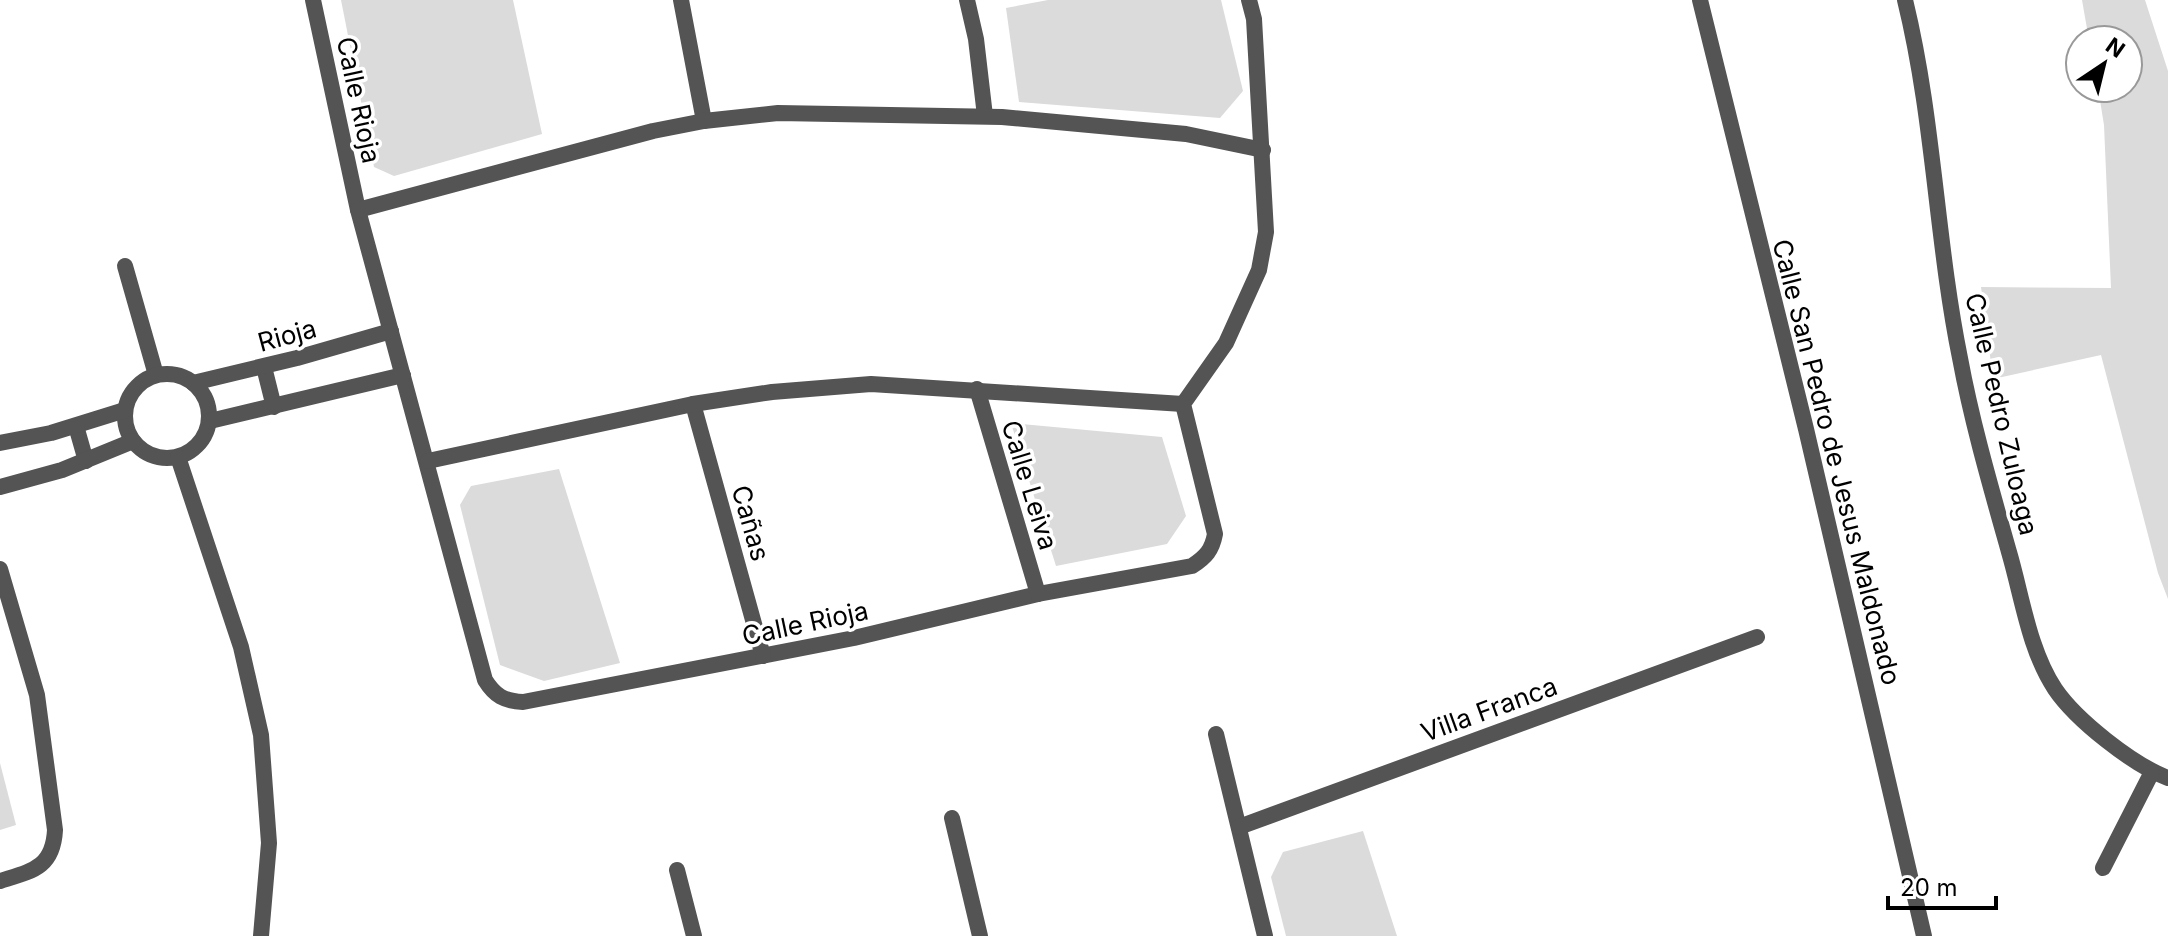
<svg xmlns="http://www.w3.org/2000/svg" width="2168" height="936" viewBox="0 0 2168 936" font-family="Inter,sans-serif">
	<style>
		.green { fill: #dbdbdb }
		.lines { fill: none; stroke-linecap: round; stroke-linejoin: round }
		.minor { stroke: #545454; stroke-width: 16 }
		.tertiary { stroke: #545454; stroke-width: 16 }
		.labels { text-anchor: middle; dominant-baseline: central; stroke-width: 7; stroke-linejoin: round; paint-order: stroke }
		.street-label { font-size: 26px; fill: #000; stroke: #fff }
	</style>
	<rect width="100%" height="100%" fill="#fff"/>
	<g class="green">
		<path d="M341 0H513L542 134 394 176 374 167Z"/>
		<path d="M1048 0H1221L1243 91 1220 118 1019 102 1006 8Z"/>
		<path d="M2082 0H2145L2168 71V599L2158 573 2101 355 1993 379 1981 287 2111 288 2104 125 2098 88H2128V40H2089Z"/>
		<path d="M1011 423 1162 437 1186 516 1167 544 1056 566Z"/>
		<path d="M559 469 620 663 544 681 500 665 460 505 471 486Z"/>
		<path d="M0 763 16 825 0 830Z"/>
		<path d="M1363 831 1397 936H1286L1271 877 1283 852Z"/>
	</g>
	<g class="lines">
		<g class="minor">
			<path d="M313 0 358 210 485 680C495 696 504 701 523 702L854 638 1038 594 1192 566C1206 557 1212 550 1215 534L1183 404 1226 343 1259 270 1266 232 1254 19 1249 0"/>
			<path d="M681 0 704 121"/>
			<path d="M967 0 976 39 985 116"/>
			<path d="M1905 0C1934 118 1936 240 1960 358 1972 423 1991 488 2009 552 2022 596 2029 650 2055 689 2076 720 2133 765 2168 778"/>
			<path d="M358 210 653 131 704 121 778 113 1002 117 1186 134 1263 150"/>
			<path d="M125 266 156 375"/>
			<path d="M264 367 274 407"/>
			<circle cx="167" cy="416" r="42"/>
			<path d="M193 383 297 358 391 331"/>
			<path d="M977 389 1038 594"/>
			<path d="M693 404 763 656"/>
			<path d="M210 421 403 375"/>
			<path d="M76 426 86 461"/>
			<path d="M0 443 51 433 125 410"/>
			<path d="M428 461 693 404 772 392 871 384 1183 404"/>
			<path d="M0 487 62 470 133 441"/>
			<path d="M0 569 37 695 55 830C53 868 32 871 0 881"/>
			<path d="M1216 734 1265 936"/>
			<path d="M952 818 980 936"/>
			<path d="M1239 827 1757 637"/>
			<path d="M2103 868 2152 772"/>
			<path d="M677 870 694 936"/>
		</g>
		<g class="tertiary">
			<path d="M1700 0 1806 429 1924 936"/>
			<path d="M178 457 241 647 261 735 269 843 261 936"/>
		</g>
	</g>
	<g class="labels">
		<g class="street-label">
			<text transform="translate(359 100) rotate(78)">Calle Rioja</text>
			<text transform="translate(287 335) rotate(-15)">Rioja</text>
			<text transform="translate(2002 414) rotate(77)">Calle Pedro Zuloaga</text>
			<text transform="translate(1837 462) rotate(76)">Calle San Pedro de Jesus Maldonado</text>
			<text transform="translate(1030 485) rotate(73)">Calle Leiva</text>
			<text transform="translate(751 523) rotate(74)">Cañas</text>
			<text transform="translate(805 623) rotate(-12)">Calle Rioja</text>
			<text transform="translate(1489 709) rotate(-20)">Villa Franca</text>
		</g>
	</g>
	<g transform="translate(2104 64) rotate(35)"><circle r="38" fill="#ffffff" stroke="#999999" stroke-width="2"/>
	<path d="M0-6L14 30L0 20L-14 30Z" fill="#000000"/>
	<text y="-12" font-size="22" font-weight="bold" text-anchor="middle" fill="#000000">N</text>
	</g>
	<path d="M1888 896v12h108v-12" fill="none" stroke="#000000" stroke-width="4"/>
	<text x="1900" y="896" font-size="24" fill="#000000" stroke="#ffffff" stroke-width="6" paint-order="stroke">20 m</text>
</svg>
